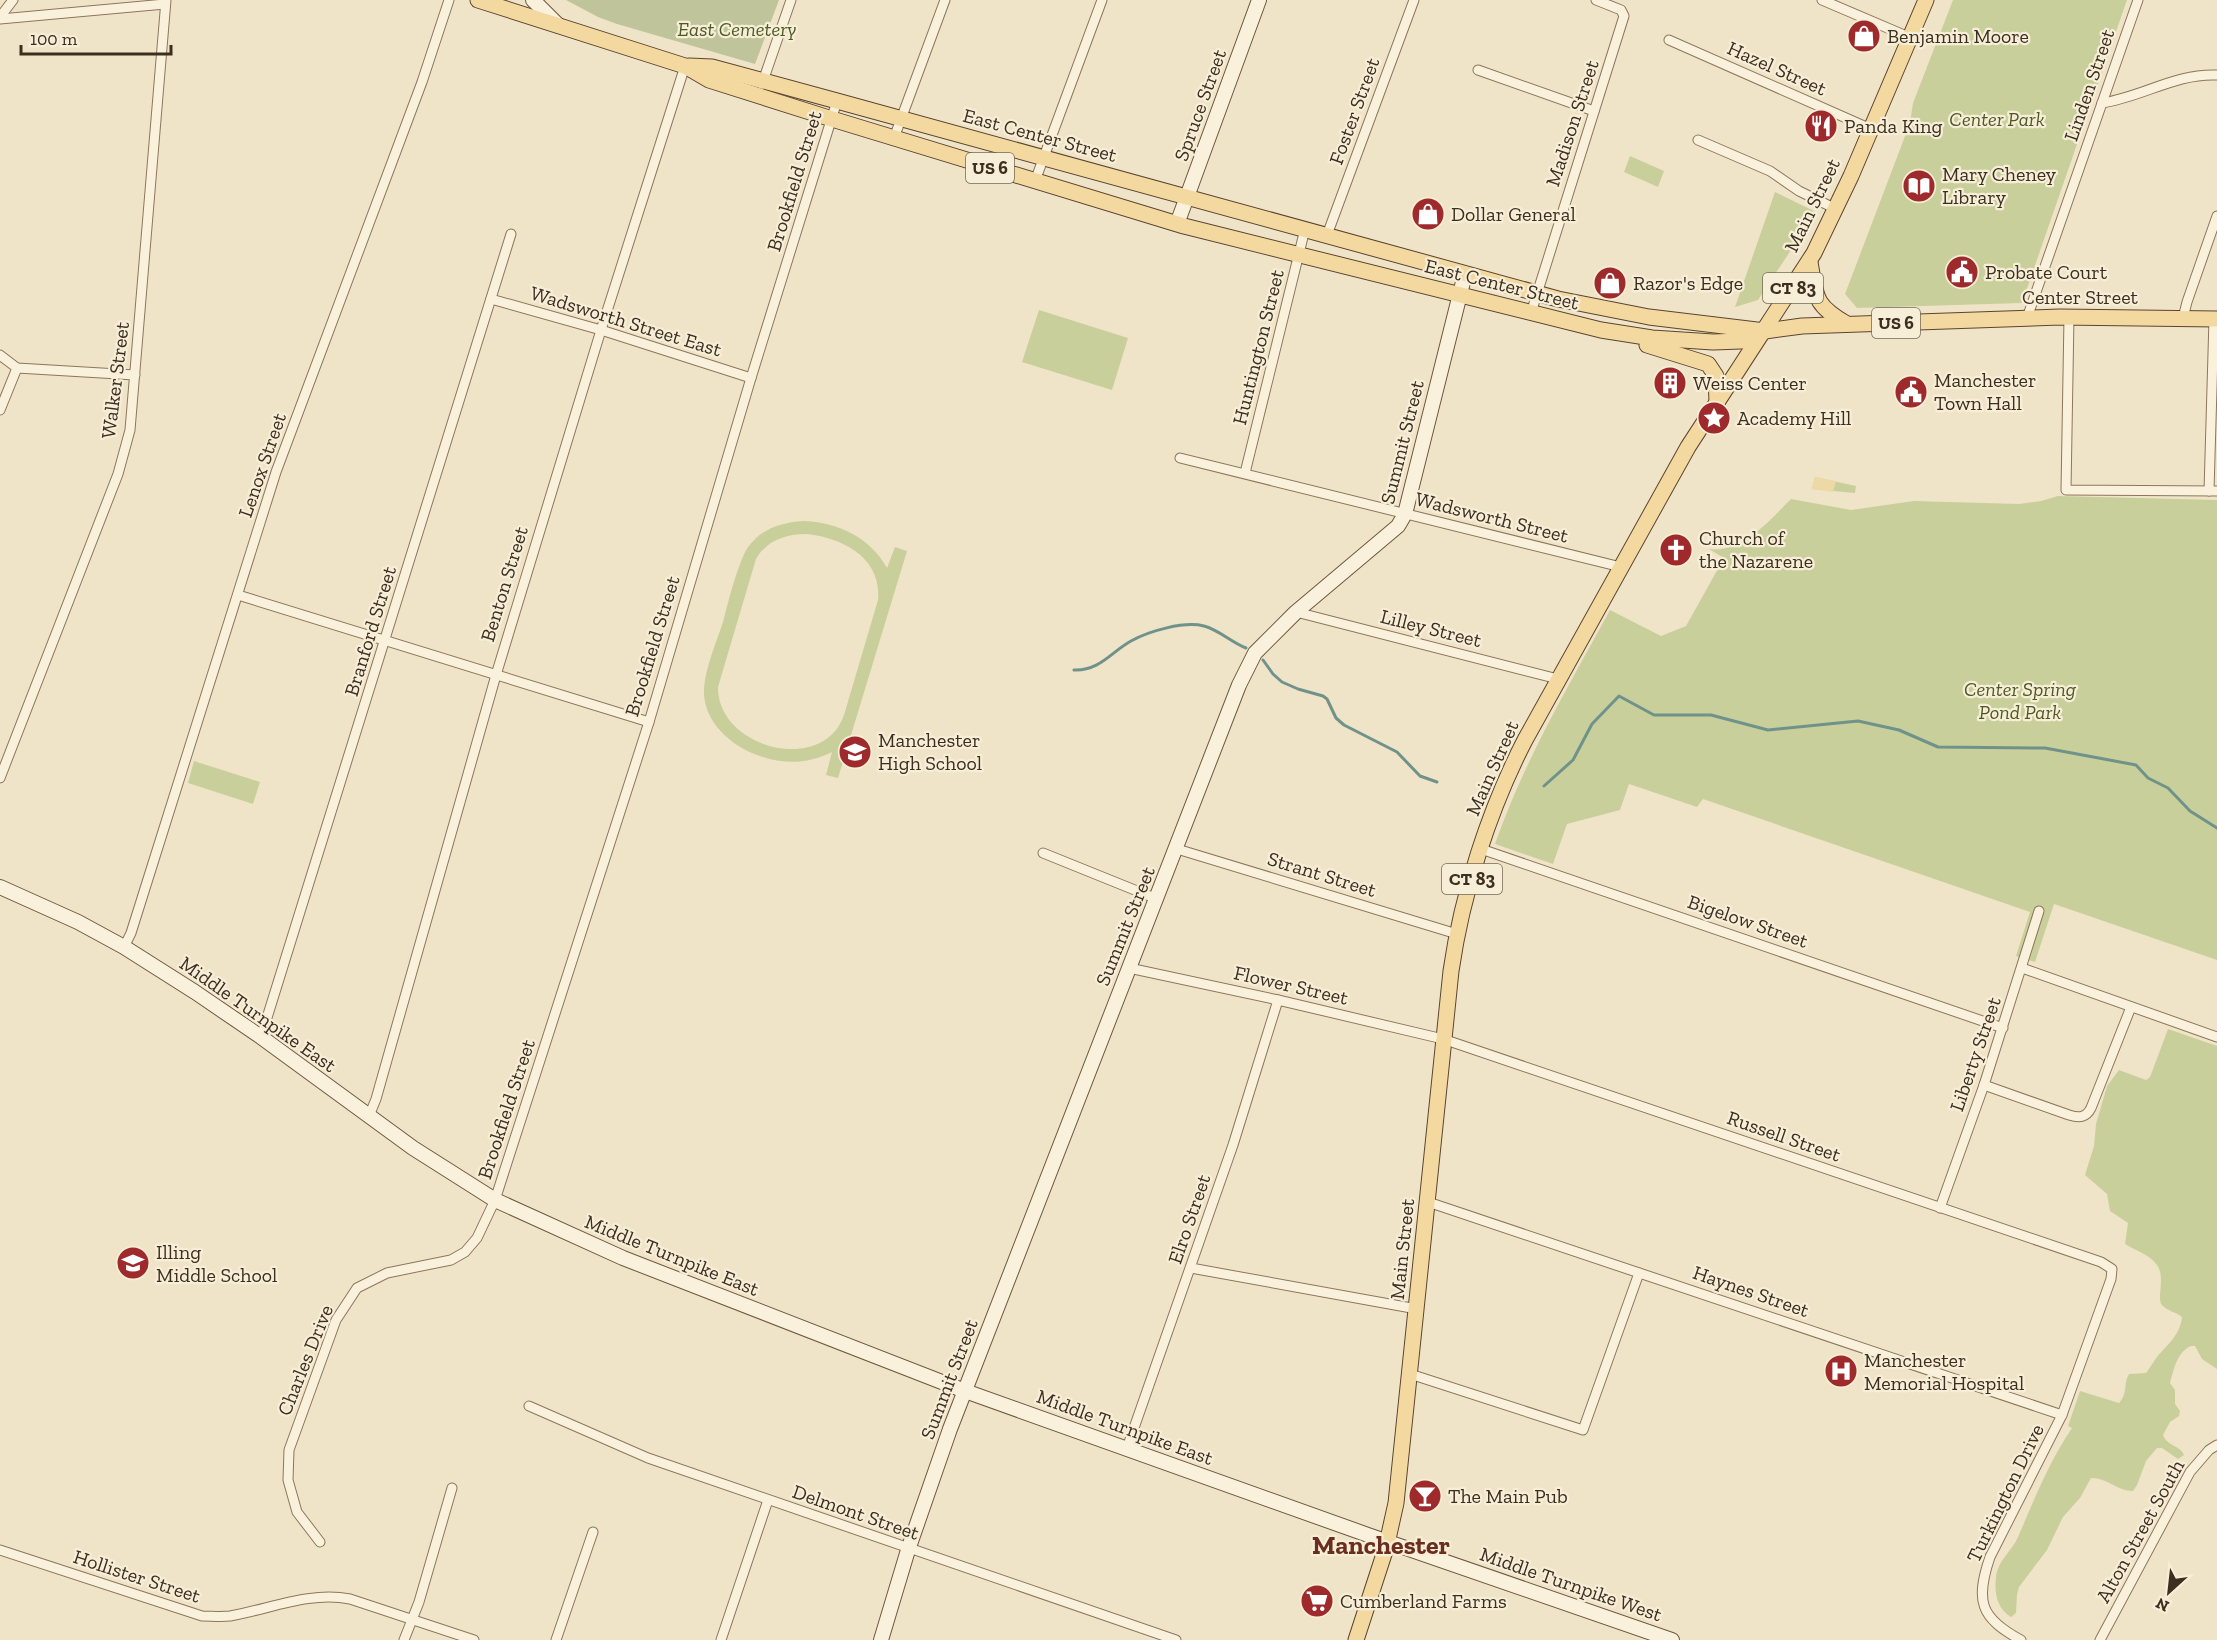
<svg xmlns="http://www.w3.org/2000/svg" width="2217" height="1640" viewBox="0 0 2217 1640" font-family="'Zilla Slab',serif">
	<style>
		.green { fill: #c9cf9b; fill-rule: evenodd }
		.sand { fill: #ecd9a5 }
		.cemetery { fill: #bfc49a }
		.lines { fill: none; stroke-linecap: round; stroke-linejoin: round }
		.stream { stroke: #6f938a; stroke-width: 3 }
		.street-casing { stroke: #8d765c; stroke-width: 11 }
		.secondary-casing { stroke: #6f573f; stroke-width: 16 }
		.primary-casing { stroke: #5b4430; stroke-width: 17 }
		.street { stroke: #faf1dc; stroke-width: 9 }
		.secondary { stroke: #faf1dc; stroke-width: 14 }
		.primary { stroke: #f3d9a0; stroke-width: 15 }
		.labels { text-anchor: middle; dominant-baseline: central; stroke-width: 4.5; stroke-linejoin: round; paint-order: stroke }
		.shield { fill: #f7eed8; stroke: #756857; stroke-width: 1.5 }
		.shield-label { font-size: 18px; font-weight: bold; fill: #3d2e20 }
		.park-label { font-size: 20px; font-style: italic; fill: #4d5a26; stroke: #f7eed8 }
		.poi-label { font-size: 20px; fill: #3d2e20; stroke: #f7eed8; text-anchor: start }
		.street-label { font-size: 20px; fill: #3d2e20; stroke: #f7eed8 }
		.district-label { font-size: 26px; font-weight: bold; fill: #6b2e1e; stroke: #f7eed8 }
	</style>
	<rect width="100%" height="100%" fill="#f0e4c8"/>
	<g class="green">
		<path d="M1953 0H2127L2022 303 1857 308 1845 294 1910 123 1913 103Z"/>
		<path d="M1630 156 1664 171 1658 187 1624 172Z"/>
		<path d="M1775 192 1816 212 1758 300 1735 307Z"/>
		<path d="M1039 310 1128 338 1112 390 1022 362Z"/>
		<path d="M1815 477 1856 486 1855 493 1812 489Z"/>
		<path d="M2058 496 2217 500V960L2054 904 2035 962 2016 956 2030 912 1703 799 1697 807 1629 784 1620 810 1567 824 1553 864 1495 844C1524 761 1568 687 1610 610L1661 636 1686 626 1724 558 1709 549C1741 554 1770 520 1791 499L1851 510 1914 501 2019 504 2041 501Z"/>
		<path d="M803 521C837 522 870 537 887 568L895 547 907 551 838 778 826 775 832 752C809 764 782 765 757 755 729 745 702 720 704 688 706 666 716 643 723 622 729 599 735 574 745 552 758 530 778 523 803 521ZM807 534C843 538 882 558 878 600L844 715C823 776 717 748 718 687L756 559C767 540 786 534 807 534Z"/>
		<path d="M194 761 260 782 253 804 188 783Z"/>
		<path d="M2168 1029 2217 1046V1369L2202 1359 2195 1346H2191C2177 1352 2174 1369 2170 1383L2175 1390V1404L2180 1411 2179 1416 2170 1422 2163 1435C2167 1446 2181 1446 2184 1455L2178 1459 2162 1448H2157L2146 1461 2137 1485 2133 1491C2117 1491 2108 1478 2091 1478L2080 1498 2063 1517 2047 1550 2019 1587 2017 1595 2016 1613 2011 1617C1997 1609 1994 1593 1996 1577 1998 1560 2012 1551 2018 1537 2034 1500 2049 1462 2072 1428L2068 1426 2080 1391 2119 1403C2128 1394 2123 1384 2129 1374L2146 1373C2150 1368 2153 1362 2157 1357 2168 1344 2180 1335 2182 1317 2176 1312 2167 1311 2162 1305 2156 1299 2166 1278 2157 1265 2149 1254 2136 1251 2125 1244L2128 1223 2110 1211 2107 1194 2085 1175 2094 1146 2096 1124 2107 1086 2119 1070 2146 1080 2150 1077Z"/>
	</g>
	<path class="sand" d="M1815 477 1836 481 1833 492 1812 489Z"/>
	<path class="cemetery" d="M566 0H779L755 64 617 24 598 17Z"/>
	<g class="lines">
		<g class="stream">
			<path d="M1263 660 1273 674 1282 682 1298 689 1323 696 1327 699 1336 718 1344 725 1397 752 1420 776 1437 782"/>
			<path d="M1074 670C1100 671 1111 652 1131 641 1149 631 1184 621 1204 626 1219 630 1231 642 1246 648"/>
			<path d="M1544 786 1573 760 1592 724 1619 696 1654 715H1711L1768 730 1858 721 1899 730 1938 747 2045 748 2136 765 2148 778 2168 788 2190 811 2217 828"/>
		</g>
		<g class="street-casing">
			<g id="street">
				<path d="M1822 0 1911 38"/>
				<path d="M0 17 13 0"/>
				<path d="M0 19 165 4"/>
				<path d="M1669 40 1871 129"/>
				<path d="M1478 70 1594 111"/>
				<path d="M762 84 791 0"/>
				<path d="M2102 103C2142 97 2176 73 2217 75"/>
				<path d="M894 138 945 0"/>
				<path d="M1698 140 1770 171 1799 191 1836 209"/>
				<path d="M1035 181 1102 0"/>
				<path d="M1327 235 1414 0"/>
				<path d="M491 299 601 330 751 378"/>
				<path d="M1531 313 1624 16 1621 10 1596 0"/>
				<path d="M2069 317 2066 490 2217 491"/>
				<path d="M2027 318 2138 0"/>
				<path d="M2183 318 2187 302 2217 216"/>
				<path d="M0 355 17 368 135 375"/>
				<path d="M0 410 17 368"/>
				<path d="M1180 458 1621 567"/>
				<path d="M1245 473 1305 229"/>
				<path d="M2209 491 2214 319"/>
				<path d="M238 595 649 722"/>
				<path d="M1296 612 1558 679"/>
				<path d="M0 778 118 474 130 430 166 0"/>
				<path d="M1177 849 1457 934"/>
				<path d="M1481 849 2003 1028"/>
				<path d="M1043 853 1157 899"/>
				<path d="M124 947 131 933 276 472 422 82 449 0"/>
				<path d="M1129 968 1278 1000 1443 1039 2101 1262 2112 1269 2111 1279 2062 1415 1990 1557C1975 1601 1980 1618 2021 1640"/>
				<path d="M2022 968 2217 1037"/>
				<path d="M261 1037 511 234"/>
				<path d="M1984 1085 2069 1115C2079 1118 2086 1118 2091 1108L2131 1007"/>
				<path d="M369 1116 376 1099 496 675 601 330 685 66"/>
				<path d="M1428 1202 2062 1415"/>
				<path d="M1940 1208 1984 1085 2039 911"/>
				<path d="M1191 1268 1417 1309"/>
				<path d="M1410 1374 1583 1430 1639 1273"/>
				<path d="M529 1406 648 1458 1176 1640"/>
				<path d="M1127 1448 1233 1145 1278 1000"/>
				<path d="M320 1542 297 1512 288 1480 289 1450 336 1320 357 1288 387 1273 451 1260 465 1252 477 1238 495 1200 649 722 751 378 837 101"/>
				<path d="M0 1550 202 1616C211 1616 221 1617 230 1616 270 1609 310 1591 350 1599L474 1640"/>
				<path d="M404 1640 419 1602 452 1488"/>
				<path d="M556 1640 593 1532"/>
				<path d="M721 1640 768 1500"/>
				<path d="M2100 1640 2190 1472 2209 1450 2217 1445"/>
			</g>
		</g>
		<g class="secondary-casing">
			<g id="secondary">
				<path d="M533 0 559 26"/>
				<path d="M1177 224 1259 0"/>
				<path d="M0 887 78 922 124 947 195 992 261 1037 413 1148 495 1200 623 1258 965 1391 1368 1535 1672 1640"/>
				<path d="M881 1640 908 1550 950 1429 1239 685 1255 653 1296 612 1398 526 1405 514 1465 274"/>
			</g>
		</g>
		<g class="primary-casing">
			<g id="primary">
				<path d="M478 0 685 66 709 80 832 119 1184 226 1601 330 1652 338 1713 342 1741 341 1765 331 1802 326 2060 317 2217 319"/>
				<path d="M689 66 712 67 837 101 1558 299 1649 317 1765 331"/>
				<path d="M1810 262C1816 297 1814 305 1847 324"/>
				<path d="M1647 345 1708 364 1716 376 1717 402"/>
				<path d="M1356 1640 1386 1548 1396 1503 1451 971C1462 894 1489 810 1525 740L1688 447 1814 253 1851 176 1926 0"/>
			</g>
		</g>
		<use href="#street" class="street"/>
		<use href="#secondary" class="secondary"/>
		<use href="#primary" class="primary"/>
	</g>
	<defs>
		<g id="shop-disc" transform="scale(1.725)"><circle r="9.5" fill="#9e2a2b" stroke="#f7eed8"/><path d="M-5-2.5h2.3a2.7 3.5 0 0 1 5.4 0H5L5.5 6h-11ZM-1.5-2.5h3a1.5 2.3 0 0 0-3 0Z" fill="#fff"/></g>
		<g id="restaurant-disc" transform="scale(1.725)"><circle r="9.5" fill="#9e2a2b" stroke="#f7eed8"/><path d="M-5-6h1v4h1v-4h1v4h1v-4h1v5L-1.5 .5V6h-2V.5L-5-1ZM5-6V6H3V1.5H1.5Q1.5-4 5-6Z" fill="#fff"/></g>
		<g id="library-disc" transform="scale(1.725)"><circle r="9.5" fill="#9e2a2b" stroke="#f7eed8"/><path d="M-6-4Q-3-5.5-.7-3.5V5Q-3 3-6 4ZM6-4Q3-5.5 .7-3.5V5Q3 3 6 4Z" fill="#fff"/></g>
		<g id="civic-disc" transform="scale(1.725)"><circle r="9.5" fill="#9e2a2b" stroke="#f7eed8"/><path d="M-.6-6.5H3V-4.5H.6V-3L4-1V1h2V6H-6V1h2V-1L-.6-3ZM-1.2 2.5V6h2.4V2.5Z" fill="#fff"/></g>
		<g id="building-disc" transform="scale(1.725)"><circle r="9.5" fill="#9e2a2b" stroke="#f7eed8"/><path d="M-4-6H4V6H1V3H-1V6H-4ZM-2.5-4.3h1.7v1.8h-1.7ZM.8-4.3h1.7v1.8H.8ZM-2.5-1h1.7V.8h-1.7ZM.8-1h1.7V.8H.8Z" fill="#fff"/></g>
		<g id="sight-disc" transform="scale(1.725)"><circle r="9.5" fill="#9e2a2b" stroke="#f7eed8"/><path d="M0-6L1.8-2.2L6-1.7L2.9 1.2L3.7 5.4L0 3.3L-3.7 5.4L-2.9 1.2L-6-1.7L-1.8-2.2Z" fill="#fff"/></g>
		<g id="church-disc" transform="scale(1.725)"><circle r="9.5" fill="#9e2a2b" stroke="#f7eed8"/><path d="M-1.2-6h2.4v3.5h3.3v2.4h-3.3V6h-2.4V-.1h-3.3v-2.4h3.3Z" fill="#fff"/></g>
		<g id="school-disc" transform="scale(1.725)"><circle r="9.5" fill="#9e2a2b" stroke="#f7eed8"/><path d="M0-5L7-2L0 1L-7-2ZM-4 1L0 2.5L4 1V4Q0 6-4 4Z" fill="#fff"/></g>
		<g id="hospital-disc" transform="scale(1.725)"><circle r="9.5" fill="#9e2a2b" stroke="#f7eed8"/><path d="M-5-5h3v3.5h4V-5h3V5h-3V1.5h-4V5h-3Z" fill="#fff"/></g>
		<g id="bar-disc" transform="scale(1.725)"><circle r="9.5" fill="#9e2a2b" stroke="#f7eed8"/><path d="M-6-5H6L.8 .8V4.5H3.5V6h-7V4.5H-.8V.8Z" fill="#fff"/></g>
		<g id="supermarket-disc" transform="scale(1.725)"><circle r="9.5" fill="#9e2a2b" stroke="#f7eed8"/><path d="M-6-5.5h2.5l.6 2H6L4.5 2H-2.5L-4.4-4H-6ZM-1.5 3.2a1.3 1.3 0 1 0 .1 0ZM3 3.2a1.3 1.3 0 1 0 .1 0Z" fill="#fff"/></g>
	</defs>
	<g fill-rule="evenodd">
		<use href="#shop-disc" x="1864" y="36"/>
		<use href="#restaurant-disc" x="1821" y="126"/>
		<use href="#library-disc" x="1919" y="186"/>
		<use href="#shop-disc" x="1428" y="214"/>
		<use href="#civic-disc" x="1962" y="272"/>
		<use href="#shop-disc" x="1610" y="283"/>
		<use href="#building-disc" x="1670" y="383"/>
		<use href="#civic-disc" x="1911" y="392"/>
		<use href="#sight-disc" x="1714" y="418"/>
		<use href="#church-disc" x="1676" y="550"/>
		<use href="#school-disc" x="855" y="752"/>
		<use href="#school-disc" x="133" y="1263"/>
		<use href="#hospital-disc" x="1841" y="1371"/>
		<use href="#bar-disc" x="1425" y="1496"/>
		<use href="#supermarket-disc" x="1317" y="1601"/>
	</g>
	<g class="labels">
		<g class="shield">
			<rect x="966" y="153" width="48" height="30" rx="4.5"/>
			<rect x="1763" y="273" width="60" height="30" rx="4.5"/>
			<rect x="1872" y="308" width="48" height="30" rx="4.5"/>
			<rect x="1442" y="864" width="60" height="30" rx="4.5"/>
		</g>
		<g class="shield-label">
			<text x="990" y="168">US 6</text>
			<text x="1793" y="288">CT 83</text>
			<text x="1896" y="323">US 6</text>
			<text x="1472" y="879">CT 83</text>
		</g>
		<g class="park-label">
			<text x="737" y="29">East Cemetery</text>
			<text x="1997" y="119">Center Park</text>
			<text x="2020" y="689">Center Spring<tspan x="2020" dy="23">Pond Park</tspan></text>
		</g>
		<g class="poi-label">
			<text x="1887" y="36">Benjamin Moore</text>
			<text x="1844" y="126">Panda King</text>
			<text x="1942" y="174">Mary Cheney<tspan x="1942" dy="23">Library</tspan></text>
			<text x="1451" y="214">Dollar General</text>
			<text x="1985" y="272">Probate Court</text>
			<text x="1633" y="283">Razor's Edge</text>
			<text x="1934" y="380">Manchester<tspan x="1934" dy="23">Town Hall</tspan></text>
			<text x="1693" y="383">Weiss Center</text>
			<text x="1737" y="418">Academy Hill</text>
			<text x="1699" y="538">Church of<tspan x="1699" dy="23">the Nazarene</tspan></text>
			<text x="878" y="740">Manchester<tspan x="878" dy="23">High School</tspan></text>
			<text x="156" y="1252">Illing<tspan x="156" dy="23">Middle School</tspan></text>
			<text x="1864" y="1360">Manchester<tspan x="1864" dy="23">Memorial Hospital</tspan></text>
			<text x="1448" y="1496">The Main Pub</text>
			<text x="1340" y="1601">Cumberland Farms</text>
		</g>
		<g class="street-label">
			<text transform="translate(1777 68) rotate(24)">Hazel Street</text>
			<text transform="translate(2089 85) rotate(-71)">Linden Street</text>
			<text transform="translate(1200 105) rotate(-70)">Spruce Street</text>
			<text transform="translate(1354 111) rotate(-70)">Foster Street</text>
			<text transform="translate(1572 123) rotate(-72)">Madison Street</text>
			<text transform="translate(1040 135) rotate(15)">East Center Street</text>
			<text transform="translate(794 181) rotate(-73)">Brookfield Street</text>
			<text transform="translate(1812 205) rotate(-64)">Main Street</text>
			<text transform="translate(1502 284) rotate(14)">East Center Street</text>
			<text x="2080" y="297">Center Street</text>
			<text transform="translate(626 321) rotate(17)">Wadsworth Street East</text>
			<text transform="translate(1258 347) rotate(-76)">Huntington Street</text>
			<text transform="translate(115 380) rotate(-83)">Walker Street</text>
			<text transform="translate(1402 442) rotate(-76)">Summit Street</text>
			<text transform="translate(262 465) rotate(-71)">Lenox Street</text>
			<text transform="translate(1492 517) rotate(14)">Wadsworth Street</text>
			<text transform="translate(504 584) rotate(-73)">Benton Street</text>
			<text transform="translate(1431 628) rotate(14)">Lilley Street</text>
			<text transform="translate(370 631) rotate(-73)">Branford Street</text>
			<text transform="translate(652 646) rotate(-73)">Brookfield Street</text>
			<text transform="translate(1492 768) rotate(-66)">Main Street</text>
			<text transform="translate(1322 874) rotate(17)">Strant Street</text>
			<text transform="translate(1748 921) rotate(19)">Bigelow Street</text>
			<text transform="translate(1125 926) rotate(-68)">Summit Street</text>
			<text transform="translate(1291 985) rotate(13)">Flower Street</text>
			<text transform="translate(258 1014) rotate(35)">Middle Turnpike East</text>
			<text transform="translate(1975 1054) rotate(-71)">Liberty Street</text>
			<text transform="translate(506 1109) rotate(-72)">Brookfield Street</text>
			<text transform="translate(1784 1136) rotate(19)">Russell Street</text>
			<text transform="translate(1189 1219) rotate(-71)">Elro Street</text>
			<text transform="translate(1402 1249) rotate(-84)">Main Street</text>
			<text transform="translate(672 1255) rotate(22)">Middle Turnpike East</text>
			<text transform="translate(1751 1291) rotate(19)">Haynes Street</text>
			<text transform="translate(305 1360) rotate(-68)">Charles Drive</text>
			<text transform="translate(949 1379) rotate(-69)">Summit Street</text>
			<text transform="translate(1125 1427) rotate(20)">Middle Turnpike East</text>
			<text transform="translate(2005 1493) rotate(-64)">Turkington Drive</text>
			<text transform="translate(856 1512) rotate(19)">Delmont Street</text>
			<text transform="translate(2140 1531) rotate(-61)">Alton Street South</text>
			<text transform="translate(137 1576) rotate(18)">Hollister Street</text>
			<text transform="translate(1571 1584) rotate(19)">Middle Turnpike West</text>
		</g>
		<g class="district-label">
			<text x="1381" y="1545">Manchester</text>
		</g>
	</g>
	<g transform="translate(2169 1592) rotate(207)" stroke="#f7eed8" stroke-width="4.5" paint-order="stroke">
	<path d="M0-4.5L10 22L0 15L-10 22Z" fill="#3d2e20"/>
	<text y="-9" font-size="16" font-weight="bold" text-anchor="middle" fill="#3d2e20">N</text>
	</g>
	<path d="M21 45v9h150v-9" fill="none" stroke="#3d2e20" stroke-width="3"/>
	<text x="30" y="45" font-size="18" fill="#3d2e20" stroke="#f7eed8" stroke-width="4.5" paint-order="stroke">100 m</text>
</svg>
